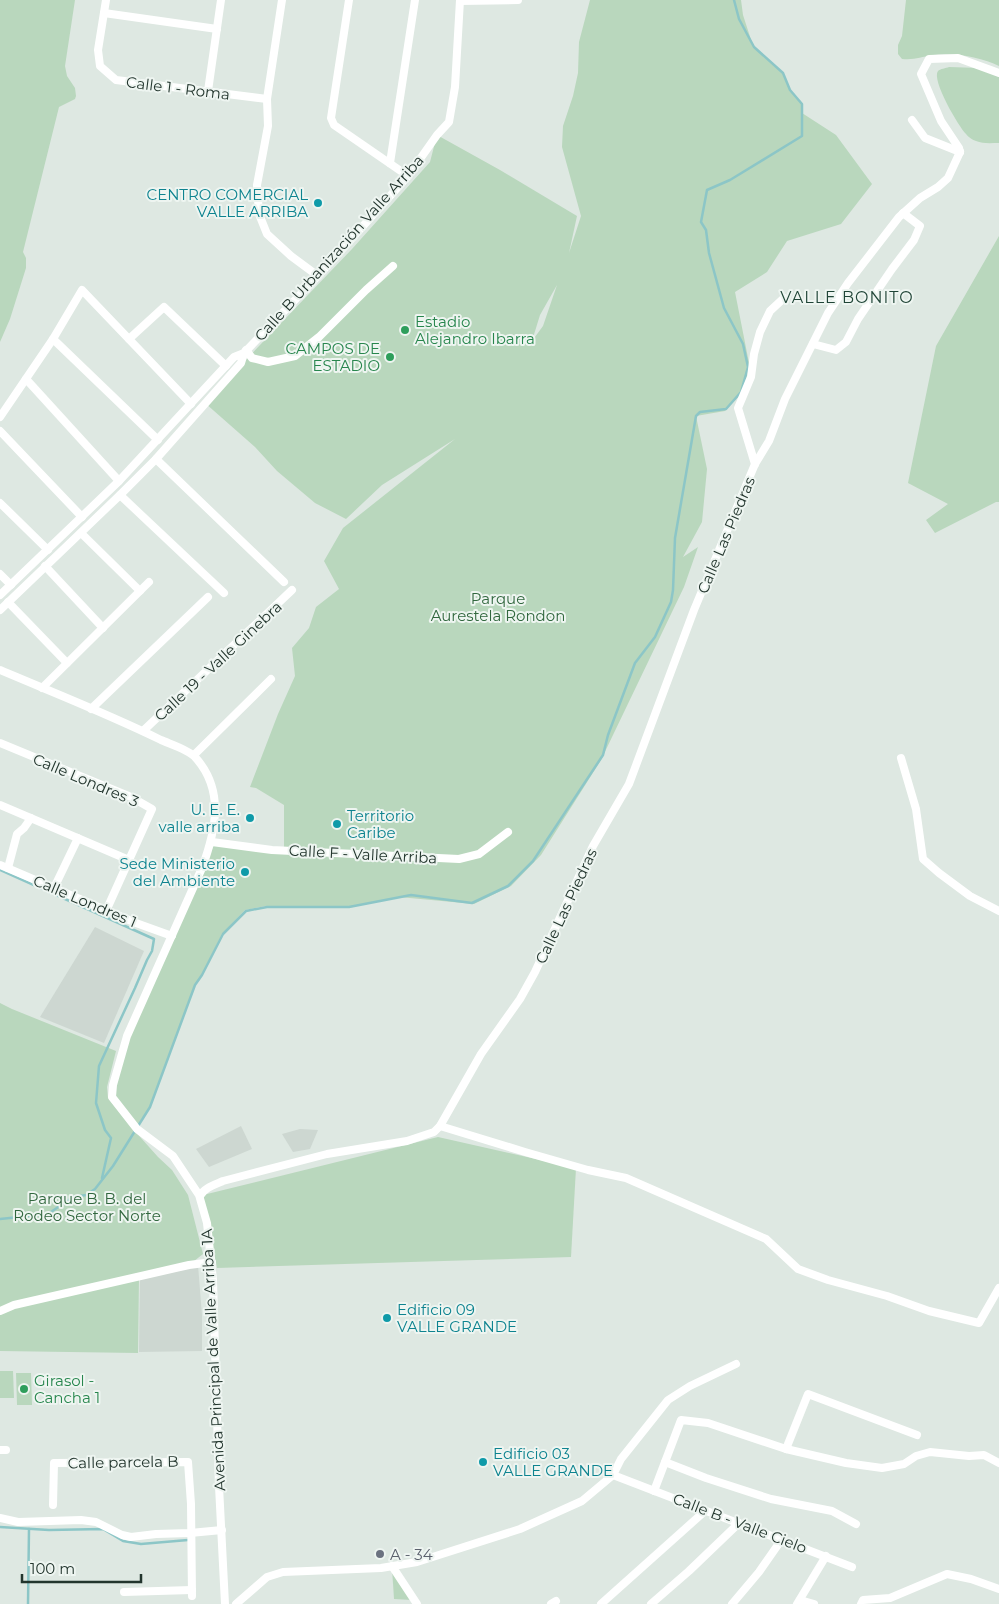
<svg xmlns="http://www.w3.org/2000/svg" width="999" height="1604" viewBox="0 0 999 1604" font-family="Montserrat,sans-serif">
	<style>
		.built { fill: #cdd7d1 }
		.green { fill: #b9d7bd; fill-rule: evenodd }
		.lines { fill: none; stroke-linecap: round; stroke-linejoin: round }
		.stream { stroke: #8cc6c7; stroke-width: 2.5 }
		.street { stroke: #fff; stroke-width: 8 }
		.culture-dot { fill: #0f9aa8; stroke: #eef5f1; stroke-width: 2 }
		.leisure-dot { fill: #2e9e5b; stroke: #eef5f1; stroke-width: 2 }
		.worship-dot { fill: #6b7280; stroke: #eef5f1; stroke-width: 2 }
		.labels { text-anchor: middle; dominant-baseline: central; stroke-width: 4; stroke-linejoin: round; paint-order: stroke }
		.street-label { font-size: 15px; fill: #22352d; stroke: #eef5f1 }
		.culture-label { font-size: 15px; fill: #0d838f; stroke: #eef5f1; text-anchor: end }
		.leisure-label { font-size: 15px; fill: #27864d; stroke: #eef5f1; text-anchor: start }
		.park-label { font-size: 15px; fill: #31673e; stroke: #eef5f1 }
		.worship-label { font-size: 15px; fill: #5b616d; stroke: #eef5f1; text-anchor: start }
		.neighbourhood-label { font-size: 16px; letter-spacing: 1px; fill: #204537; stroke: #eef5f1 }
	</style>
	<rect width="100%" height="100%" fill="#dee8e2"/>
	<g class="built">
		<path d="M95 927 144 951 104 1043 40 1017Z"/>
		<path d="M241 1126 252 1149 209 1167 196 1149Z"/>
		<path d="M300 1129 318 1130 310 1149 293 1152 282 1134Z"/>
		<path d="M198 1265 202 1315V1351L139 1352 140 1277Z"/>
	</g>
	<g class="green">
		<path d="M0 0H75L65 66 67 76 75 88 76 96 75 99 59 107 23 252 26 258V268L10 319 0 342Z"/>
		<path d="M590 0H741L743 15 753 46 783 73 790 90 802 104V113L836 135 872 184 841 224 787 241 767 272 735 292 750 368 743 392 725 411 696 416 707 469 702 522 683 557 698 547 684 587 601 760 541 855 511 886 474 904 399 897 349 907 266 906 245 910 222 934 201 976 194 986 150 1106 137 1126 114 1097V1087L135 1021 214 845 284 850V805L256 788 250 787 278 714 295 676 292 648 309 628 316 607 339 589 324 561 343 528 455 439 382 485 346 519 315 503 277 471 255 447 205 403 260 345 352 249 430 162 437 135 500 170 577 216 569 253 581 216 562 147 563 126 573 96 578 73 579 42ZM557 285 543 326 532 341 540 315Z"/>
		<path d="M906 0H999V66C982 57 952 52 933 55 920 57 916 60 902 59L898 54V45L902 36Z"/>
		<path d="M949 67 979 68 999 75V143C991 143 983 144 976 141 973 140 968 137 966 134 959 127 931 80 938 71 940 69 946 68 949 67Z"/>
		<path d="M999 236V502H996L935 533 926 520 948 504 908 483 936 346Z"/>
		<path d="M0 1003 12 1009 116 1051 107 1087 108 1098 133 1129 158 1157 172 1170 188 1195 203 1254 189 1265 139 1277 138 1353 0 1351Z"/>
		<path d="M438 1137 576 1168 571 1257 217 1268 203 1195Z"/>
		<path d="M0 1371H13L14 1398H0Z"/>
		<path d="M16 1373H31L32 1405H17Z"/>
		<path d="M392 1568 412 1600 394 1599Z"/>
	</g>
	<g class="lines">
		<g class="stream">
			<path d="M0 870 154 939 152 951 147 960 135 988 99 1066 96 1103 105 1130 111 1138 102 1178"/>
			<path d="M0 1219 48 1214 73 1197 86 1195 95 1189 113 1166 150 1107 195 985 202 975 223 934 246 911 267 907H349L411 895 472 903 508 886 533 861 603 755 608 735 635 663 655 637 671 602 673 590 675 538 696 416 700 412 726 409 741 392 748 367 743 344 724 308 709 253 706 230 701 222 707 190 730 180 802 136V104L790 90 783 73 754 47 739 19 734 0"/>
			<path d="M0 1527 49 1530 103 1529 123 1541 141 1544 188 1540"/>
			<path d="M28 1604 29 1529"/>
		</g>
		<g class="street">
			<path d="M106 0 98 50 100 66 116 80 267 99"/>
			<path d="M282 0 267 99 268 126 257 185 259 214 267 234 291 256 318 276"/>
			<path d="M349 0 331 118 334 125 408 176"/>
			<path d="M460 1 518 0"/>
			<path d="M104 13 217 29"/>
			<path d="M208 91 221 0"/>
			<path d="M912 120 925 138 960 152"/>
			<path d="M960 152 959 148 941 121 921 74 929 59 958 58 999 73"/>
			<path d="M390 163 415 0"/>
			<path d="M53 339 158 440"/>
			<path d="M129 339 164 307 226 366"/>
			<path d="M813 344 836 350 846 342 858 319 892 269 914 240 920 226 903 213"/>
			<path d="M246 350 252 358 268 362 295 356 319 337 366 290 393 266"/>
			<path d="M26 379 119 481"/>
			<path d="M0 417 53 339 82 290 191 404"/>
			<path d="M0 431 82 517"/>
			<path d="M156 459 284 582"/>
			<path d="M755 464 738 408 751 377 754 354 760 332 770 311 784 298"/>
			<path d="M120 495 224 593"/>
			<path d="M0 503 48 550"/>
			<path d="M81 533 140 591"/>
			<path d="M45 566 103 628"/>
			<path d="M0 574 11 585"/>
			<path d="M0 595 119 481 234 357 244 353 318 276 408 176 437 135 449 122 455 87 460 0"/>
			<path d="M8 602 67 663"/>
			<path d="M0 610 120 495 156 459 241 363 244 353"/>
			<path d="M0 670C54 693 108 714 161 740 170 744 189 750 195 757 225 790 216 830 202 868L127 1036 113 1085 112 1097 137 1129 173 1156 199 1195 207 1223 213 1280 219 1486 225 1604"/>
			<path d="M42 688 149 582"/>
			<path d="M91 709 208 597"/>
			<path d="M143 731 292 590"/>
			<path d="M0 743 131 797 152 809 106 911"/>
			<path d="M194 755 271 679"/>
			<path d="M901 758 916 809 923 859 939 873 970 896 999 911"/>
			<path d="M0 805 129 860"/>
			<path d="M212 842 272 850 459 859 479 854 508 832"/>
			<path d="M0 865 136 923 172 936"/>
			<path d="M8 868 17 834 24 828 31 818"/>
			<path d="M54 888 78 838"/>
			<path d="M440 1126 525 1152 588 1170 626 1178 766 1239 798 1269 828 1280 887 1296 929 1311 979 1323 999 1288"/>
			<path d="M200 1196C204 1188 214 1185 223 1181L327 1154 407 1141 434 1132 440 1126 481 1054 520 999 535 972 593 846 629 784 694 610 755 464 769 441 785 399 828 313 848 283 899 217 920 198 938 187 948 178 960 152"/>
			<path d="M0 1311 14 1305 189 1265 212 1262"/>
			<path d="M786 1449 808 1394 917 1435"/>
			<path d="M0 1450H6"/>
			<path d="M665 1462 706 1478 771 1499 832 1511 856 1524"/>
			<path d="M613 1475 852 1567"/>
			<path d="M654 1491 681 1420 708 1423 786 1449 846 1463 882 1468 904 1464 916 1456 930 1452 969 1456 984 1455 999 1463"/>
			<path d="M53 1505 54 1463 188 1462 191 1504 192 1596"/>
			<path d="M0 1518 18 1522 81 1520 96 1522 122 1535 131 1537 156 1534 190 1533 222 1530"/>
			<path d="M392 1566 417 1604"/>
			<path d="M124 1592 192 1590"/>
			<path d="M800 1600 814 1604"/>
			<path d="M236 1604 267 1577 283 1572 381 1568 417 1562 520 1529 582 1501 613 1475 621 1459 668 1400 690 1386 736 1364"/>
			<path d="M551 1604 556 1601"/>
			<path d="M601 1604 705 1511"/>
			<path d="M651 1604 689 1571 739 1523"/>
			<path d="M732 1604 759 1572 782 1539"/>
			<path d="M797 1604 826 1556"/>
			<path d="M861 1604 863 1600 890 1598 947 1574 971 1579 999 1589"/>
		</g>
	</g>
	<g class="culture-dot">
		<circle cx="318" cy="203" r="5"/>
		<circle cx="250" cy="818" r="5"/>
		<circle cx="337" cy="824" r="5"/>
		<circle cx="245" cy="872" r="5"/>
		<circle cx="387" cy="1318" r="5"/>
		<circle cx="483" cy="1462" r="5"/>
	</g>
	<g class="leisure-dot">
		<circle cx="405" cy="330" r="5"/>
		<circle cx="390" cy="357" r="5"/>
		<circle cx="24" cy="1389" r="5"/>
	</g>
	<circle class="worship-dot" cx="380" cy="1554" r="5"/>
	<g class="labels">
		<g class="street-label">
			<text transform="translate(178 88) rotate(7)">Calle 1 - Roma</text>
			<text transform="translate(339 248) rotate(-48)">Calle B Urbanización Valle Arriba</text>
			<text transform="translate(726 535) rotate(-67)">Calle Las Piedras</text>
			<text transform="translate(218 661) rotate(-43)">Calle 19 - Valle Ginebra</text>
			<text transform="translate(86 780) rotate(23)">Calle Londres 3</text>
			<text transform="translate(363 854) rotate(3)">Calle F - Valle Arriba</text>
			<text transform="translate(85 901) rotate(23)">Calle Londres 1</text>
			<text transform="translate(566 906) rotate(-65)">Calle Las Piedras</text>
			<text transform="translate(213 1360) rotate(-93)">Avenida Principal de Valle Arriba 1A</text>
			<text transform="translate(123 1462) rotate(-1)">Calle parcela B</text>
			<text transform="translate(740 1523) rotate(21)">Calle B - Valle Cielo</text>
		</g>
		<g class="culture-label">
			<text x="308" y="194">CENTRO COMERCIAL<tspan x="308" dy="17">VALLE ARRIBA</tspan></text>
			<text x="240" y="809">U. E. E.<tspan x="240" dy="17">valle arriba</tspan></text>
			<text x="347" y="815" text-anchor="start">Territorio<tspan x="347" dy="17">Caribe</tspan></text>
			<text x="235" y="863">Sede Ministerio<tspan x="235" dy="17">del Ambiente</tspan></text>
			<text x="397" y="1309" text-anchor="start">Edificio 09<tspan x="397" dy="17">VALLE GRANDE</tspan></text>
			<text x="493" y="1453" text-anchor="start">Edificio 03<tspan x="493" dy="17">VALLE GRANDE</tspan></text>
		</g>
		<g class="leisure-label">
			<text x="415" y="321">Estadio<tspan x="415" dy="17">Alejandro Ibarra</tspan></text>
			<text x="380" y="348" text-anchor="end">CAMPOS DE<tspan x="380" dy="17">ESTADIO</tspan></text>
			<text x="34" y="1380">Girasol -<tspan x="34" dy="17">Cancha 1</tspan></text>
		</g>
		<g class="park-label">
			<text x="498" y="598">Parque<tspan x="498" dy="17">Aurestela Rondon</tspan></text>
			<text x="87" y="1198">Parque B. B. del<tspan x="87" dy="17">Rodeo Sector Norte</tspan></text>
		</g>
		<g class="worship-label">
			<text x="390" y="1554">A - 34</text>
		</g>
		<g class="neighbourhood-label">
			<text x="847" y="297">VALLE BONITO</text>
		</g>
	</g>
	<path d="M22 1574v8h119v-8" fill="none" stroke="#22352d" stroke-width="2.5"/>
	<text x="30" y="1574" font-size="15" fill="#22352d" stroke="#eef5f1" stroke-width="4" paint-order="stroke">100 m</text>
</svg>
